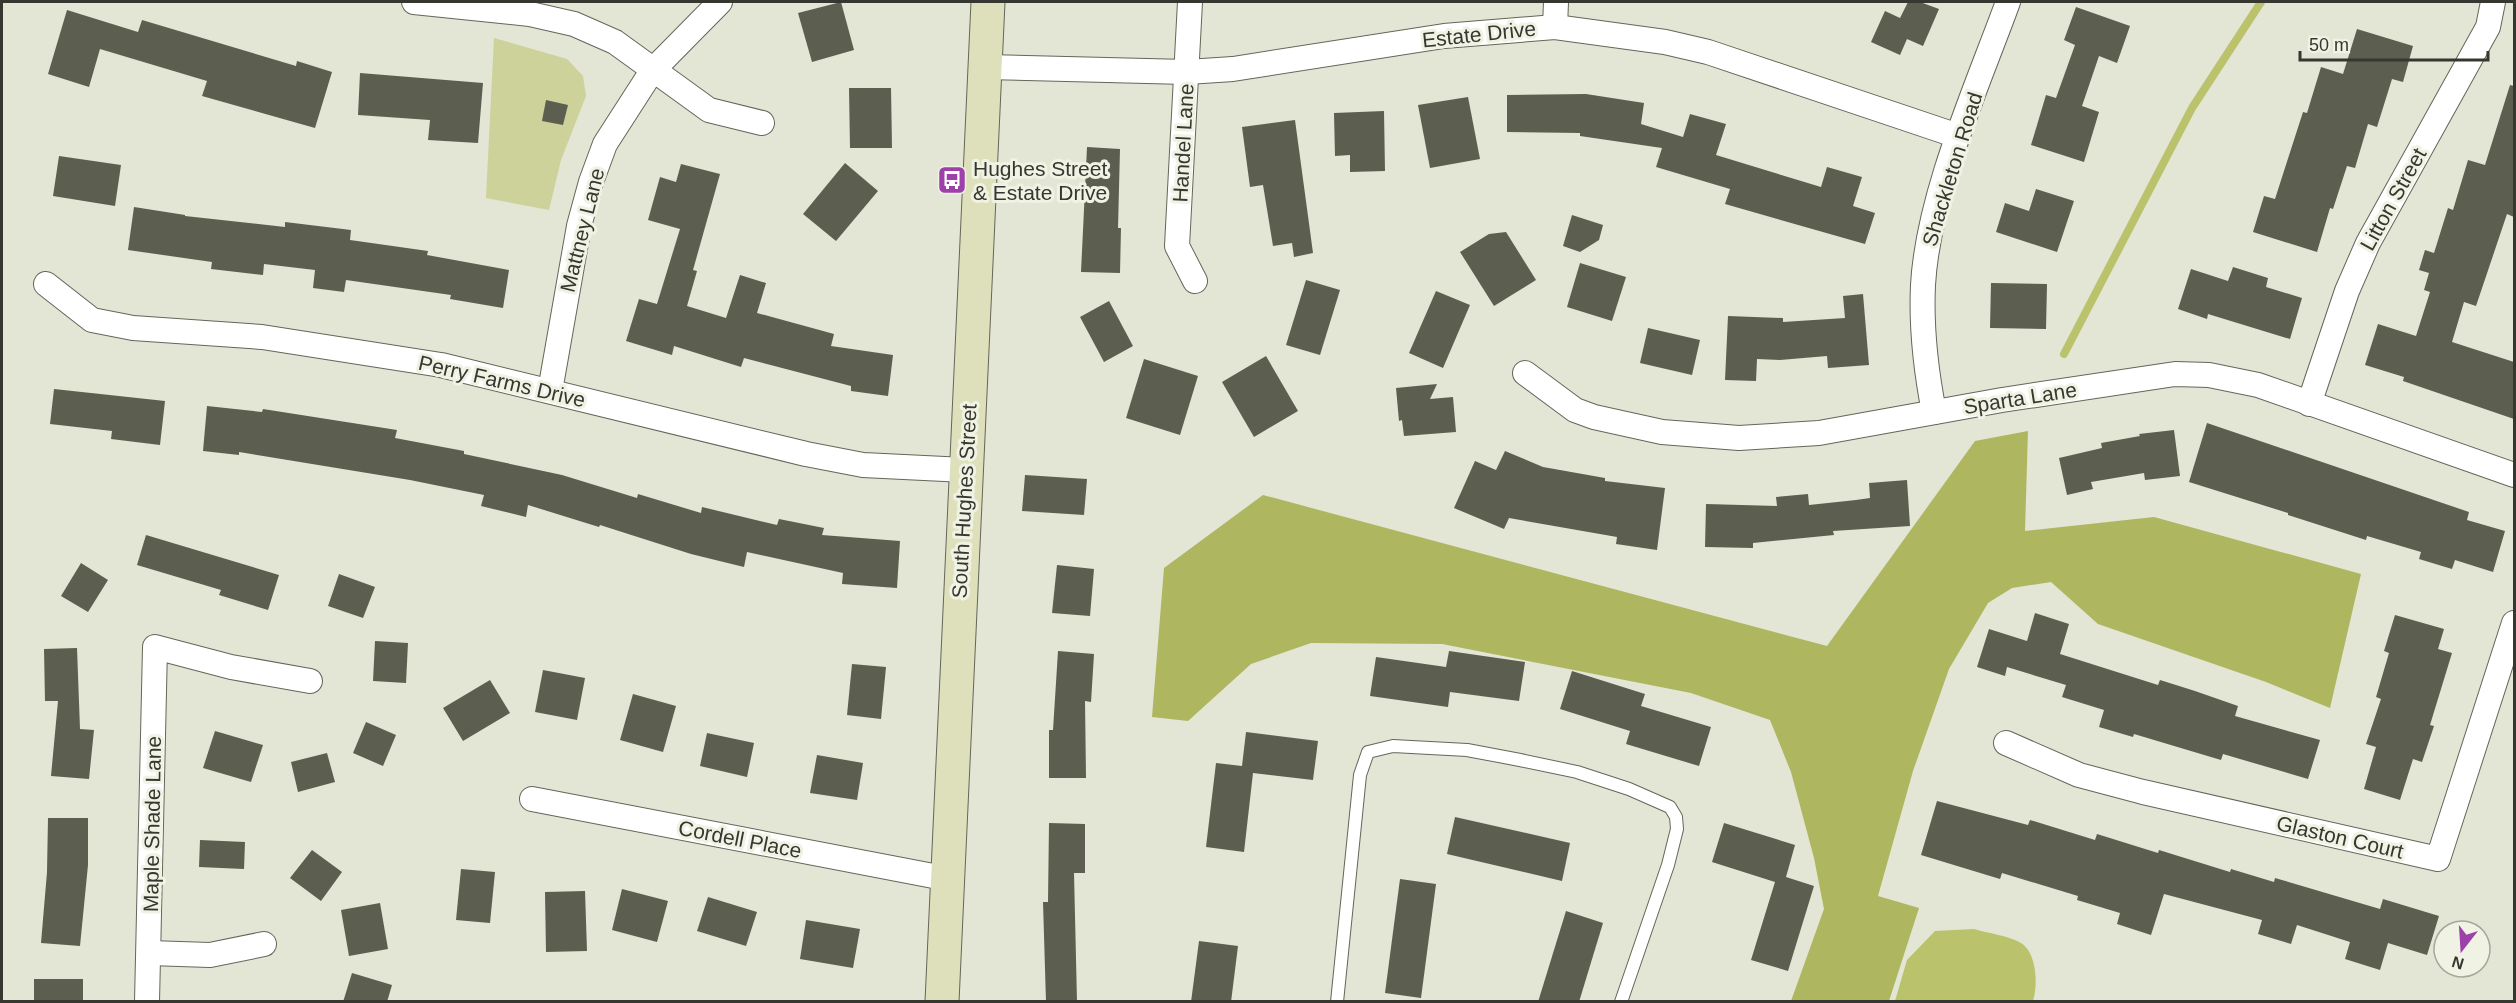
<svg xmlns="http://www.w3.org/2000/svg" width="2516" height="1003" viewBox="0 0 2516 1003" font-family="Arial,sans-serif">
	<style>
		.green { fill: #ccd299 }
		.forest { fill: #aeb660 }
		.water { fill: #bac26b }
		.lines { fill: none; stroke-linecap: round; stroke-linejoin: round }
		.stream { stroke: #bac26b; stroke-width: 8 }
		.building { fill: #5c5e50 }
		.lane-casing { stroke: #646659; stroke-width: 14 }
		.street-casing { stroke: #646659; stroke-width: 26 }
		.secondary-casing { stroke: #646659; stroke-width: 35 }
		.lane { stroke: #fff; stroke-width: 12 }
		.street { stroke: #fff; stroke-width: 24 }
		.secondary { stroke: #dde0bb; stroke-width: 33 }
		.labels { text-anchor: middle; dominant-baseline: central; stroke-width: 6; stroke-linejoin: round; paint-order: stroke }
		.street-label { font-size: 21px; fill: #363731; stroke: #f0f2e3 }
		.poi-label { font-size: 21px; fill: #363731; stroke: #f0f2e3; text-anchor: start }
	</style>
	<rect width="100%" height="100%" fill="#e3e5d5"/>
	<path class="green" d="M494 38 567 59 583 76 586 96 561 160 549 210 486 198Z"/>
	<path class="forest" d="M2028 431 2025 531 2154 517 2361 574 2330 708 2266 682 2098 624 2051 582 2012 588 1988 603 1949 669 1913 771 1878 896 1919 908 1889 1001H1791L1824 909 1814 858 1791 772 1770 720 1691 693 1442 644 1311 643 1251 664 1188 721 1152 717 1164 568 1263 495 1827 646 1975 441Z"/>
	<path class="water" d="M1974 929C1987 933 2010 936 2021 943 2037 953 2038 985 2033 1001H1895L1907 960 1935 931Z"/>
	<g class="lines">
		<path class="stream" d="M2064 354 2192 108 2261 2"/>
	</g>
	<g class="building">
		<path d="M841 2 854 50 812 62 798 13Z"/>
		<path d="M1908 2H1920L1939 9 1923 46 1907 39 1900 55 1871 42 1885 11 1900 18Z"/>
		<path d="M2076 7 2130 26 2117 63 2099 56 2082 106 2099 112 2084 162 2031 145 2046 95 2056 98 2075 45 2064 40Z"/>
		<path d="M67 10 138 32 142 20 296 66 297 61 332 72 315 128 202 96 207 81 100 49 89 87 48 74Z"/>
		<path d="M2357 29 2413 46 2403 82 2392 79 2377 127 2368 124 2355 168 2347 166 2333 209 2330 208 2317 252 2253 232 2264 196 2275 199 2303 112 2307 113 2321 67 2343 74Z"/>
		<path d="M360 73 483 83 478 143 428 140 430 120 358 115Z"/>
		<path d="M2510 85 2514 86V217L2507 214 2476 306 2464 302 2452 342 2514 362V419L2403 381 2404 377 2365 365 2378 324 2416 336 2430 292 2424 290 2429 273 2419 270 2425 250 2434 253 2448 208 2453 210 2468 160 2485 165Z"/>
		<path d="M849 88H891L892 148H850Z"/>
		<path d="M1586 94 1644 103 1641 124 1683 137 1690 114 1726 124 1716 155 1821 187 1827 167 1862 177 1853 206 1875 213 1865 244 1725 204 1730 189 1656 167 1662 148 1580 136V133L1507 132V95Z"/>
		<path d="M1468 97 1480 159 1430 168 1418 105Z"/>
		<path d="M546 100 568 105 563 125 542 121Z"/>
		<path d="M1384 111 1385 171 1350 172V155L1335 156 1334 113Z"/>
		<path d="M1295 120 1313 253 1294 257 1292 243 1273 246 1263 185 1250 187 1242 127Z"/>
		<path d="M1087 147 1120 149 1118 228H1121L1120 273 1081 272Z"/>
		<path d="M59 156 121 165 115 206 53 196Z"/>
		<path d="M845 163 878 191 836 241 803 214Z"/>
		<path d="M681 164 720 174 693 270 697 271 687 306 726 318 740 275 766 283 757 313 834 334 831 346 893 355 888 396 851 391V386L744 358 741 367 674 346 672 355 626 341 639 299 657 304 680 229 648 220 660 177 676 182Z"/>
		<path d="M2036 189 2074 201 2057 252 1996 232 2005 203 2029 211Z"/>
		<path d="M134 207 185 215V216L285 227V222L351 230 350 240 428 251 427 255 509 270 503 308 450 299 451 295 346 280 344 292 313 288 315 270 264 264 263 275 211 269 212 262 128 250Z"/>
		<path d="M1572 215 1603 225 1599 240 1580 252 1563 246Z"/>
		<path d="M1506 232 1536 280 1494 306 1460 252 1489 234Z"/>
		<path d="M1580 263 1626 277 1612 321 1567 307Z"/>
		<path d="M2233 267 2268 278 2266 287 2302 298 2290 339 2208 314 2207 319 2178 309 2191 269 2228 281Z"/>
		<path d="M1306 280 1340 290 1320 355 1286 345Z"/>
		<path d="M1991 283 2047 284 2046 329 1990 328Z"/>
		<path d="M1436 291 1470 305 1443 368 1409 353Z"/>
		<path d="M1863 294 1869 365 1828 368 1827 356 1780 360 1757 359 1756 381 1725 380 1728 316 1783 318V322L1845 318 1843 296Z"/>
		<path d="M1109 301 1133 346 1104 362 1080 317Z"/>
		<path d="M1648 328 1700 340 1692 375 1640 363Z"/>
		<path d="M1266 356 1298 411 1254 437 1222 382Z"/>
		<path d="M1144 359 1198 376 1180 435 1126 418Z"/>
		<path d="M1437 384 1430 399 1453 397 1456 432 1404 436 1402 420 1399 421 1396 388Z"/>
		<path d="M54 389 165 401 160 445 111 439 112 431 50 424Z"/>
		<path d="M207 406 262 412 263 409 397 430 395 438 464 451V454L562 475 637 498 638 494 701 513 702 507 777 525 779 519 824 528 822 535 900 541 897 588 842 584 843 573 747 552 744 567 691 554 600 525 599 527 528 505 526 517 481 506 484 495 410 480 239 452V455L203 451Z"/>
		<path d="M2207 423 2469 512 2467 520 2505 531 2493 572 2455 560 2452 569 2419 559 2421 552 2367 536 2366 540 2288 515V513L2189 482Z"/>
		<path d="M2174 430 2180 476 2145 480 2144 473 2091 482 2093 489 2067 495 2059 458 2102 448 2101 443 2140 436 2139 434Z"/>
		<path d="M1505 451 1543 467 1605 478V481L1665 488 1657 550 1616 544 1617 537 1509 518 1504 529 1454 508 1475 461 1496 470Z"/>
		<path d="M1025 475 1087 479 1084 515 1022 511Z"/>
		<path d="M1907 480 1910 526 1833 531 1834 535 1753 543V548L1705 547 1706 504 1777 506 1776 497 1808 494 1809 505 1856 500 1870 498 1869 483Z"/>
		<path d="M146 535 279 575 268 610 219 595 221 590 137 565Z"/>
		<path d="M81 563 108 580 88 612 61 596Z"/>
		<path d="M1057 565 1094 569 1090 616 1052 613Z"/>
		<path d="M339 574 375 587 363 618 328 606Z"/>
		<path d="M2035 613 2069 624 2060 654 2158 685 2160 680 2195 691 2238 706 2235 716 2320 740 2308 779 2223 754 2221 760 2134 734 2133 737 2099 727 2104 710 2062 697 2066 685 2007 667 2005 676 1977 667 1989 629 2027 641Z"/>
		<path d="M2395 615 2444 629 2438 649 2452 653 2430 725 2434 726 2422 762 2413 759 2400 800 2364 789 2376 747 2366 744 2381 699 2376 697 2389 653 2384 651Z"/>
		<path d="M375 641 408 643 406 683 373 681Z"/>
		<path d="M77 648 80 729 94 730 89 779 51 776 58 701H45L44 649Z"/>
		<path d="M1058 651 1094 654 1091 702 1085 701 1086 778H1049V730H1053Z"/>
		<path d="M1449 651 1525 662 1519 701 1450 692 1448 707 1370 696 1376 657 1446 667Z"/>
		<path d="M852 664 886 667 881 719 847 715Z"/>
		<path d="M543 670 585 678 577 720 535 712Z"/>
		<path d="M1572 671 1645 694 1641 706 1711 727 1699 766 1626 744 1630 731 1560 709Z"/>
		<path d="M490 680 510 713 463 741 443 708Z"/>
		<path d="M633 694 676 706 663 752 620 740Z"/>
		<path d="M366 722 396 735 383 766 353 753Z"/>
		<path d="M215 731 263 745 251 782 203 768Z"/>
		<path d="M1246 732 1318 741 1313 780 1253 773 1244 852 1206 847 1216 763 1242 766Z"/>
		<path d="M707 733 754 743 747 777 700 766Z"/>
		<path d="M327 753 335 782 298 792 291 762Z"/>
		<path d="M817 755 863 763 857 800 810 793Z"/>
		<path d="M1937 801 2028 825 2030 820 2095 840 2097 834 2158 853 2159 850 2230 872 2231 869 2274 882 2275 878 2380 909 2383 899 2439 916 2427 955 2388 943 2380 970 2345 959 2350 942 2297 925 2291 944 2258 934 2262 920 2164 894 2151 935 2117 924 2120 913 2077 900 2078 896 2002 873 2000 879 1921 855Z"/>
		<path d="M1455 817 1570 843 1562 881 1447 854Z"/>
		<path d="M48 818H88V865L80 946 41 943 47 872Z"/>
		<path d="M1049 823 1085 824V873H1074L1077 1002H1046L1043 902H1048Z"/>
		<path d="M1724 823 1795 845 1786 877 1814 886 1788 971 1751 960 1775 882 1712 862Z"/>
		<path d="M200 840 245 842 244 869 199 867Z"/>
		<path d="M312 850 342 872 321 901 290 878Z"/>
		<path d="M461 869 495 872 490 923 456 920Z"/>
		<path d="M1400 879 1436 884 1421 998 1385 993Z"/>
		<path d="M622 889 668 901 657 942 612 930Z"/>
		<path d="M585 891 587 951 546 952 545 892Z"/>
		<path d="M708 897 757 912 746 946 697 931Z"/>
		<path d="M380 903 388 949 349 956 341 910Z"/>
		<path d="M1566 911 1603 923 1579 1002H1538Z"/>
		<path d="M806 920 860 929 853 968 800 959Z"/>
		<path d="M1199 941 1238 946 1231 1002H1191Z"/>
		<path d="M352 973 392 985 387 1002H343Z"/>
		<rect x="34" y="979" width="49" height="23"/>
	</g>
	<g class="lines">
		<g class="lane-casing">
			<path id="lane" d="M1337 1002 1360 775 1368 752 1393 746 1467 750 1520 760 1577 772 1629 789 1670 807 1676 817 1677 829 1668 865 1621 1002"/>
		</g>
		<g class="street-casing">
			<g id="street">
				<path d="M414 2 530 14 574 24 615 42 709 110 762 123"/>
				<path d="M1190 2 1177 246 1195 281"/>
				<path d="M1555 27 1556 2"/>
				<path d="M986 67 1187 72 1233 69 1444 36 1555 27 1665 42 1708 52 1958 136"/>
				<path d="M46 284 92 320 133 328 262 337 441 365 806 454 863 465 965 470"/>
				<path d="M1525 373 1575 410 1594 417 1662 432 1739 438 1819 433 2002 400 2175 374 2209 375 2258 385 2514 475"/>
				<path d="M550 391 579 226 591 182 605 144 652 71 720 2"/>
				<path d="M2309 404 2347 291 2368 243 2488 27 2493 2"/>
				<path d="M1934 412C1926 371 1921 327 1923 285 1928 195 1977 87 2008 2"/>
				<path d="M2006 743 2079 775 2143 792 2438 859 2514 623"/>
				<path d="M532 799 949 879"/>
				<path d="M149 953 210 955 264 944"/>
				<path d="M147 1002 155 647 231 667 310 681"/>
			</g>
		</g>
		<g class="secondary-casing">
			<path id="secondary" d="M942 1002 988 2"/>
		</g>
		<use href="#lane" class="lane"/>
		<use href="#street" class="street"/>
		<use href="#secondary" class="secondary"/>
	</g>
	<defs>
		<g id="bus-square" transform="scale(1.5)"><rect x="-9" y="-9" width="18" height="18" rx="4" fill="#9e40a9" stroke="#f0f2e3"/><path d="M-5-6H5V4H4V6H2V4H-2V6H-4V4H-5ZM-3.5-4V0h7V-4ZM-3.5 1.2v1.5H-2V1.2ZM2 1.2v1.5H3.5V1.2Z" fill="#fff"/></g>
	</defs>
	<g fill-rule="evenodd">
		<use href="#bus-square" x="952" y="180"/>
	</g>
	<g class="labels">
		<g class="street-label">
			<text transform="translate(1479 34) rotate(-6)">Estate Drive</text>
			<text transform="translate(1183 143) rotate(-87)">Handel Lane</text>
			<text transform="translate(1952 169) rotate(-73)">Shackleton Road</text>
			<text transform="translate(2393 199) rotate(-61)">Litton Street</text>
			<text transform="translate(582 230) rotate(-76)">Mattney Lane</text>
			<text transform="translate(502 381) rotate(13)">Perry Farms Drive</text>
			<text transform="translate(2020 398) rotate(-9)">Sparta Lane</text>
			<text transform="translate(964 501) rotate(-87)">South Hughes Street</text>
			<text transform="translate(152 824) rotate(-89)">Maple Shade Lane</text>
			<text transform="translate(2340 837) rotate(13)">Glaston Court</text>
			<text transform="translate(740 839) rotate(11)">Cordell Place</text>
		</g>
		<g class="poi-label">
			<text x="973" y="168">Hughes Street<tspan x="973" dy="24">&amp; Estate Drive</tspan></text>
		</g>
	</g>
	<rect width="2516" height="1003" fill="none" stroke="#363731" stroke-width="6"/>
	<g transform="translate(2462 949) rotate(197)"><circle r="28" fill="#f0f2e3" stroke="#a6a79c" stroke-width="1.5"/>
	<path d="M0-4.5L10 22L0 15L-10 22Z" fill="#9e40a9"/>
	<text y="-9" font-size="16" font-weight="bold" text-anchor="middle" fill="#363731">N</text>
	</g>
	<path d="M2300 51v9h188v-9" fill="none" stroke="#363731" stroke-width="3"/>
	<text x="2309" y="51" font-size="18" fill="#363731" stroke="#f0f2e3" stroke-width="4.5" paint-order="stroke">50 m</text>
</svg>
